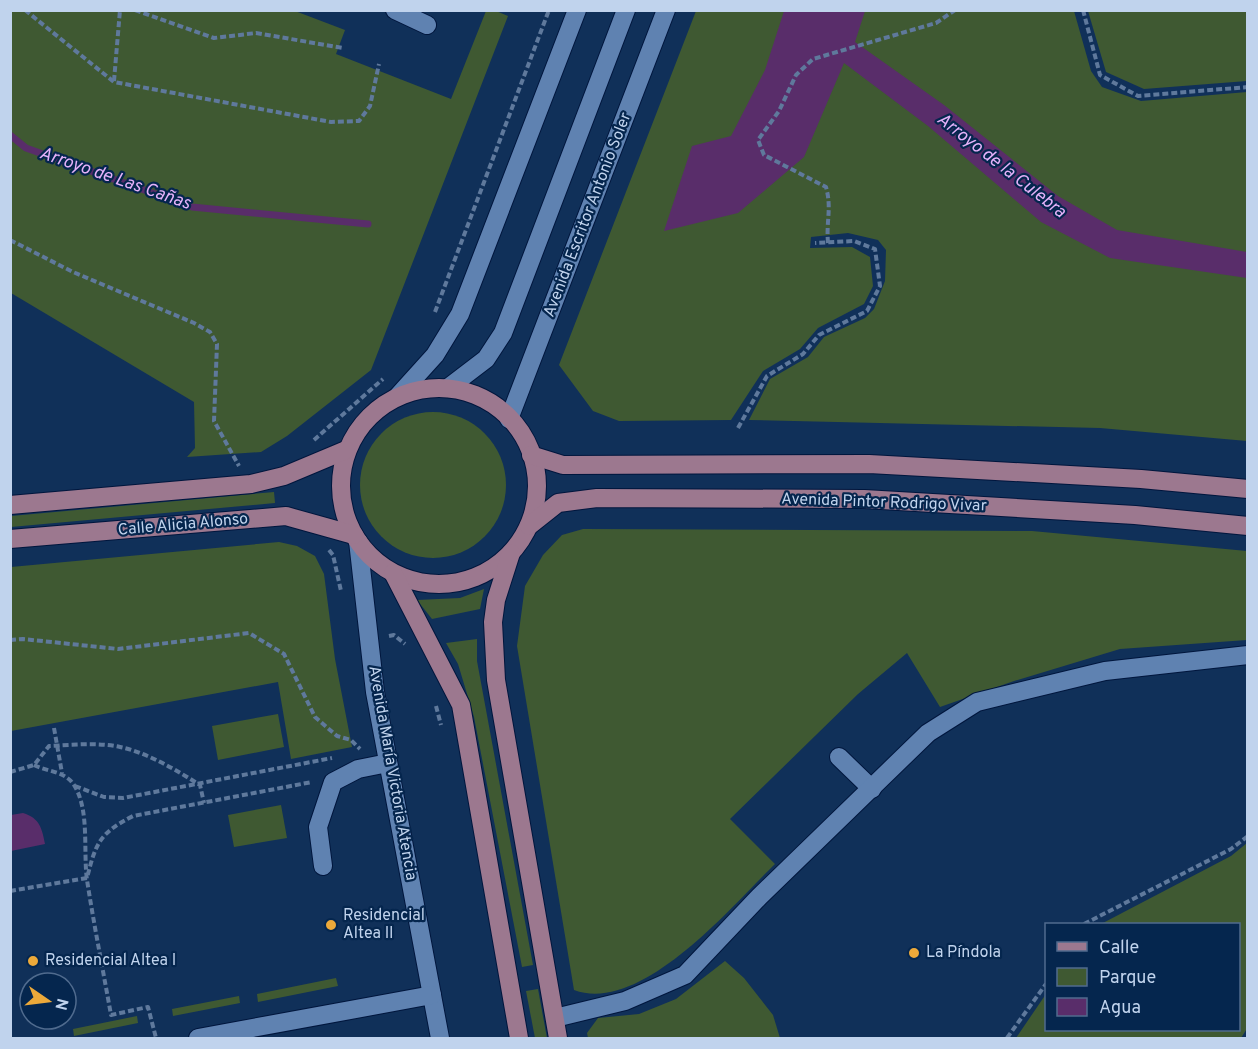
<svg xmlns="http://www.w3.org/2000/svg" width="1258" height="1049" viewBox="0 0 1258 1049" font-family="Overpass,sans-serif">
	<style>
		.green { fill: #3f5932 }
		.water { fill: #592d6a }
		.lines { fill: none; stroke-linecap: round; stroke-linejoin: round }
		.stream { stroke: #592d6a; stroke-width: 7 }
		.minor-casing { stroke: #00163d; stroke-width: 20 }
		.major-casing { stroke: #00163d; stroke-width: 20 }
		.path { stroke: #5f799c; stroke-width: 4; stroke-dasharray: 6 3; stroke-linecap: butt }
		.minor { stroke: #5f82b1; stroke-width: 18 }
		.major { stroke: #9c788f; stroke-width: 18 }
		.poi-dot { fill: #eca93a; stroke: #05264e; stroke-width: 2 }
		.labels { text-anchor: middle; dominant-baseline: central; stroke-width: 4.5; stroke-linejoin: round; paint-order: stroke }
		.street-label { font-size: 16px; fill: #c0d3ed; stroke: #05264e }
		.poi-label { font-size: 16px; fill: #c0d3ed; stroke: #05264e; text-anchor: start }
		.water-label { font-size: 18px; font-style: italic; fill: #e4b1f9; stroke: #05264e }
	</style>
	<rect width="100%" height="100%" fill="#103059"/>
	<g class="green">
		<path d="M10 11H295L345 30 336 54 451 99 486 11H496L508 16 371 370 287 436 261 452 187 457 195 448 194 402 11 293Z"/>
		<path d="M696 11H1074L1091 71 1102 87 1141 101 1247 92V441L1100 428 749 420 770 379 808 357 824 337 865 318 874 309 885 281 886 250 878 240 848 233 811 237 810 248 852 247 870 257 873 286 864 304 818 328 800 349 763 371 731 420 619 421 593 411 559 365Z"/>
		<path d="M1088 11H1247V81L1144 89 1106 72Z"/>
		<circle cx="433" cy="485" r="73"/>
		<path d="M274 492 275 503 11 527V516Z"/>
		<path d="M583 529 1032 531 1247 551V640L1120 649 1014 681 940 707 907 653 858 694 730 819 775 864C731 907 641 1015 574 990L517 646 525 586 543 555 562 535Z"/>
		<path d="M279 542 297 546 315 556 324 574 335 659 352 747 291 759 278 682 11 731V567Z"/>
		<path d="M484 589 480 609 432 619 417 600 460 598Z"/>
		<path d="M477 639V661L533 965 522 967 474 717 458 664 446 643Z"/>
		<path d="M278 714 284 747 218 760 212 726Z"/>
		<path d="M281 805 287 838 234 847 228 815Z"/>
		<path d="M1247 843 1248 1027 1241 1038H1016L1046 994V1030H1238V924H1101L1231 856Z"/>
		<path d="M725 961 744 978 773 1015 780 1038H588L587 1033 598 1018 639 1014 676 999Z"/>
		<path d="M336 978 338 986 258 1002 257 994Z"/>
		<path d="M538 989 547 1038H535L526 991Z"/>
		<path d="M239 996 240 1003 173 1016 172 1009Z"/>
		<path d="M137 1016 138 1023 74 1036 73 1029Z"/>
	</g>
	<g class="water">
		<path d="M784 11H865L855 42 944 105 1058 196 1117 230 1247 252V278L1110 258 1041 222 928 126 844 63 804 157 738 213 664 231 692 146 731 136 765 70Z"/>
		<path d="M23 813C40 818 42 829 45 844L11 851V815Z"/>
	</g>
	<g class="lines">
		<path class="stream" d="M10 135 26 148 192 207 368 224"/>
		<g class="minor-casing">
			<g id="minor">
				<path d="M395 10 427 25"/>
				<path d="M448 388 486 359 503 333 626 10"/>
				<path d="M397 397 435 355 460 314 577 10"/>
				<path d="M509 419 666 10"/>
				<path d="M358 541 375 692 440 1038"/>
				<path d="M839 757 872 789"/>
				<path d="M323 866 318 827 333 782 358 769 388 763"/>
				<path d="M555 1018 625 1001 685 975 759 897 928 733 977 702 1105 671 1248 655"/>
				<path d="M198 1038 432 995"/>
			</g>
		</g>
		<g class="major-casing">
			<g id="major">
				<circle cx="439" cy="486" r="98"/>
				<path d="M531 455 563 465 869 464 1141 479 1248 489"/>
				<path d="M10 505 251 484 284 476 346 450"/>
				<path d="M529 526 558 503 597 498 864 499 1135 515 1248 526"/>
				<path d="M10 539 286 516 354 535"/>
				<path d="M511 553 496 600 493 622 496 680 558 1038"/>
				<path d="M393 573 461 705 519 1038"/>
			</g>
		</g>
		<g class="path">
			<path d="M25 10 114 82 331 122 359 121 370 106 379 64"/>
			<path d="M135 10 214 38 256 33 343 48"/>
			<path d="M1083 10 1100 75 1138 96 1248 87"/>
			<path d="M314 12V10"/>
			<path d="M114 81 120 10"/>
			<path d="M10 240 73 272 194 323 210 332 217 344 214 421 239 466"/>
			<path d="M828 243C826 220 832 209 826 187L764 155 758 140 779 111 796 75 813 59 936 23 955 10"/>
			<path d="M435 312 549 10"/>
			<path d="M738 428 767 376 803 354 819 335 867 311 880 286 875 249 854 241 815 243"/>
			<path d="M314 440 383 379"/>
			<path d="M329 550 333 555 341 591"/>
			<path d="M389 636 394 635 405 644"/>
			<path d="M10 640 23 639 118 649 249 633 284 654 315 717 337 736 351 740 360 749"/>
			<path d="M436 706 441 725"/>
			<path d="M54 728 62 773"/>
			<path d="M34 765C48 772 65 771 74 785 90 810 83 852 87 880 94 925 103 970 111 1015L148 1007 156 1038"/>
			<path d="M10 772 34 765 49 746C72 745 97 742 120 747 148 753 176 770 200 785L204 803"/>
			<path d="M75 786 104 797 123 798 332 758"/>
			<path d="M10 891 87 878C96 842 100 833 133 816L312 782"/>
			<path d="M1084 924 1231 849 1248 836"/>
			<path d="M1007 1038 1046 984"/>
		</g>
		<use href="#minor" class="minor"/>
		<use href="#major" class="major"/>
	</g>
	<g class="poi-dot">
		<circle cx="331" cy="925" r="6"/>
		<circle cx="914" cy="953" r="6"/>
		<circle cx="33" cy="961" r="6"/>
	</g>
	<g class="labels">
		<g class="street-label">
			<text transform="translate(588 215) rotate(-69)">Avenida Escritor Antonio Soler</text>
			<text transform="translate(884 503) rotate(2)">Avenida Pintor Rodrigo Vivar</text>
			<text transform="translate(183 525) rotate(-5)">Calle Alicia Alonso</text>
			<text transform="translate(392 773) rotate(80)">Avenida María Victoria Atencia</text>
		</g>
		<g class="poi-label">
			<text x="343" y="916">Residencial<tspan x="343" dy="18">Altea II</tspan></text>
			<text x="926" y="953">La Píndola</text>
			<text x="45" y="961">Residencial Altea I</text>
		</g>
		<g class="water-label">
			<text transform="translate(1001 166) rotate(38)">Arroyo de la Culebra</text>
			<text transform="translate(115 179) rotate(19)">Arroyo de Las Cañas</text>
		</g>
	</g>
	<rect width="1258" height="1049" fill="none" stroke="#c0d3ed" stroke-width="24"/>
	<rect x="1045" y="923" width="195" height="108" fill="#05264e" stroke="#506b8e" stroke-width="1.5"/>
	<rect x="1057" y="942" width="30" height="9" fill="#9c788f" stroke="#506b8e" stroke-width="1.5"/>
	<text x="1099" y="953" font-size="18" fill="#c0d3ed">Calle</text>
	<rect x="1057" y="968" width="30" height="18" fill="#3f5932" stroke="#506b8e" stroke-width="1.5"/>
	<text x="1099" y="983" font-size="18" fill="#c0d3ed">Parque</text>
	<rect x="1057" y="998" width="30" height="18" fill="#592d6a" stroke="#506b8e" stroke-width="1.5"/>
	<text x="1099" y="1013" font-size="18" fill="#c0d3ed">Agua</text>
	<g transform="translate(48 1001) rotate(104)"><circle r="28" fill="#05264e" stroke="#506b8e" stroke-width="1.5"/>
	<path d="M0-4.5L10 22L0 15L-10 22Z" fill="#eca93a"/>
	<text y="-9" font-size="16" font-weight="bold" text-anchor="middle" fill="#c0d3ed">N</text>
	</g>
</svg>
